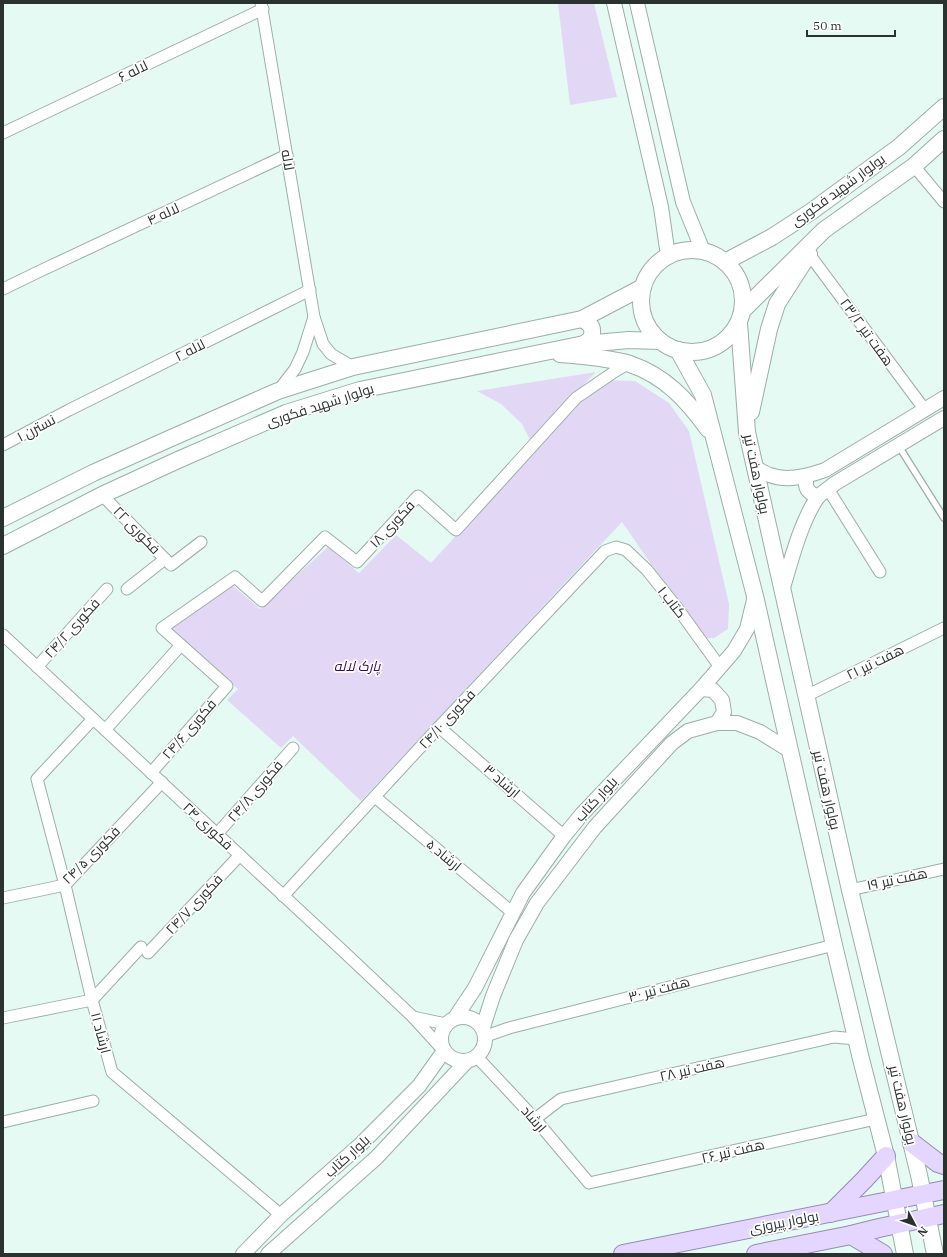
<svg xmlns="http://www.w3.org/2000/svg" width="947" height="1257" viewBox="0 0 947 1257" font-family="'IBM Plex Serif',Cairo,serif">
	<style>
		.green { fill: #e2d8f5 }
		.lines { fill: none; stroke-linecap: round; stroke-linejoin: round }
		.service-casing { stroke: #9baea8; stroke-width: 8 }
		.minor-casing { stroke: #9baea8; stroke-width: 13 }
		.tertiary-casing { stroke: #9baea8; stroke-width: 16 }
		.secondary-casing { stroke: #9baea8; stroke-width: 18 }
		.primary-casing { stroke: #978bb6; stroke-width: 20 }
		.service { stroke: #fff; stroke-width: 5.5 }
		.minor { stroke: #fff; stroke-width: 11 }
		.tertiary { stroke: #fff; stroke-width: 14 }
		.secondary { stroke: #fff; stroke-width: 16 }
		.primary { stroke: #e4d6fe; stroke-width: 18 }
		.labels { text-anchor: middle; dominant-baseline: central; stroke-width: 3.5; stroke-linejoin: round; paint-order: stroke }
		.street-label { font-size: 14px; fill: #2a322f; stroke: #fff }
		.park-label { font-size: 14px; font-style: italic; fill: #360d5f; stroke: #fff }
	</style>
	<rect width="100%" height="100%" fill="#e5faf3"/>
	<g class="green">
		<path d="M558 3H594L617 97 570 105Z"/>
		<path d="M596 372 530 440 522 424 501 404 477 391Z"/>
		<path d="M608 380 635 381 669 403 689 431 729 604 728 629 714 638H702L622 522 361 801 293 736 281 748 227 700 238 689 170 629 231 584 260 609 328 547 359 573 396 535 431 563 579 401Z"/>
	</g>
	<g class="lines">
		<g class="service-casing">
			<path id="service" d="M898 445 944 518"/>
		</g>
		<g class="minor-casing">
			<g id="minor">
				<path d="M261 3 314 317 323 344 331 354 353 367"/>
				<path d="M3 133 263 9"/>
				<path d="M914 166 944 202"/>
				<path d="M809 254 925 410"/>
				<path d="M3 289 38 272 287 155"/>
				<path d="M278 391 295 369 303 352 314 317"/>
				<path d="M3 445 69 410 310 290"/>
				<path d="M828 489 880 572"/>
				<path d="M102 495 171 565 201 542"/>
				<path d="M127 589 165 559"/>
				<path d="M3 635 343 951 413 1017 444 1051"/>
				<path d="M37 667 107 589"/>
				<path d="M806 696 944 628"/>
				<path d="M93 719 37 779 65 885 92 1000 112 1072 281 1215"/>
				<path d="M439 727 564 836"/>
				<path d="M105 730 181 645"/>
				<path d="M151 773 227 686 162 628 235 577 262 601 325 537 357 562 418 496 456 530 576 398 614 372 629 363"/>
				<path d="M375 797 513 913"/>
				<path d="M217 834 293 748"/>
				<path d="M850 890 944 869"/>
				<path d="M283 896 439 727 605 551 616 547 626 550 647 570 678 609 720 667"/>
				<path d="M3 898 65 885 162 782"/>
				<path d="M148 953 240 855"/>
				<path d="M413 1017 446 1024"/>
				<path d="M3 1018 92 1000 141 947"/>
				<path d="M486 1036 509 1028 834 945"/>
				<path d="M477 1057 535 1119 589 1183 876 1119"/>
				<path d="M535 1119 561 1099 834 1037 856 1039"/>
				<path d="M3 1122 93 1101"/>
			</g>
		</g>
		<g class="tertiary-casing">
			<g id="tertiary">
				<path d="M614 3 661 207 668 256"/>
				<path d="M637 3 683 202 703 251"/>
				<path d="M756 468C760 470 765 474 770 475 787 482 808 476 825 470L944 398"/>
				<path d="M807 476C804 488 807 492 818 497"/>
				<path d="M782 591C791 561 800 524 817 498 821 493 829 489 834 484L944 418"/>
				<path d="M701 689 713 690 722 700 724 712 717 723"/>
				<circle cx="463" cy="1039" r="22"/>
				<path d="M455 1018 475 988 523 893 564 836 582 814 701 689 734 651 747 629 755 596"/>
				<path d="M483 1027 493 996 516 940 537 903 595 827 672 743 688 731 717 723H737L760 732 789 750"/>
				<path d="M243 1254 281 1215 360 1145 419 1086 444 1051"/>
				<path d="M268 1254 376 1158 467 1061"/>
			</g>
		</g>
		<g class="secondary-casing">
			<g id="secondary">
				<circle cx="692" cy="301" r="51"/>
				<path d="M725 262 772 237 812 211 899 147 944 107"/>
				<path d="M743 310 824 230 914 166 944 139"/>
				<path d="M582 319C592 325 594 328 591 339L584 344"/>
				<path d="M739 323 747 432 850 890 919 1175 935 1254"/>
				<path d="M678 350 703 395 755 596 834 945 861 1059 886 1156 905 1254"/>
				<path d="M560 354C577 355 594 357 612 360 617 361 624 362 630 364 665 376 687 400 708 429"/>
				<path d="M751 412 769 329 777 304 809 254"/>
				<path d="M3 518 93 473 169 439 278 391 353 367 582 319 643 287"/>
				<path d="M3 546 102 495 178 460 286 413 360 390 584 344 629 340 660 341"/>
			</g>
		</g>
		<g class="primary-casing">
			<g id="primary">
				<path d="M912 1143 938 1163 944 1165"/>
				<path d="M831 1213 864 1180 886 1156"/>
				<path d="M851 1235 883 1254"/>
				<path d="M623 1254 944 1190"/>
				<path d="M756 1254 851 1235 879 1228 944 1214"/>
			</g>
		</g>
		<use href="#service" class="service"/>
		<use href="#minor" class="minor"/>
		<use href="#tertiary" class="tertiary"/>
		<use href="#secondary" class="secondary"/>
		<use href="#primary" class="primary"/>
	</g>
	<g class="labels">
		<g class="street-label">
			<text transform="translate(133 71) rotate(-26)">لاله ۶</text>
			<text transform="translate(288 160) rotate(80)">لاله</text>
			<text transform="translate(838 190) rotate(-36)">بولوار شهید فکوری</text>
			<text transform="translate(163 214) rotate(-25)">لاله ۴</text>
			<text transform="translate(867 332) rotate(54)">هفت تیر ۲۳/۲</text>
			<text transform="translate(190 350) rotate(-27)">لاله ۲</text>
			<text transform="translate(320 405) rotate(-18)">بولوار شهید فکوری</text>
			<text transform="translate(36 428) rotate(-28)">نسترن ۱</text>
			<text transform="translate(757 474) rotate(78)">بولوار هفت تیر</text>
			<text transform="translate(392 524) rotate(-47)">فکوری ١٨</text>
			<text transform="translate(137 530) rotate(46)">فکوری ۲۲</text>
			<text transform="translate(672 602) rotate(52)">کتاب ۱</text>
			<text transform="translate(72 628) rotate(-48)">فکوری ۲۴/۲</text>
			<text transform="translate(875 662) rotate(-26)">هفت تیر ۲۱</text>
			<text transform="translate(447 719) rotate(-47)">فکوری ۲۴/۱۰</text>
			<text transform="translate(189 729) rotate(-49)">فکوری ۲۴/۶</text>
			<text transform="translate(502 781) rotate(41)">ارشاد ۳</text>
			<text transform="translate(827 790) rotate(77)">بولوار هفت تیر</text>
			<text transform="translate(255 791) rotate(-49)">فکوری ۲۴/۸</text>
			<text transform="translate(596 799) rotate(-47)">بلوار کتاب</text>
			<text transform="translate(208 826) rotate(43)">فکوری ۲۴</text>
			<text transform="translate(91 855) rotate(-45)">فکوری ۲۴/۵</text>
			<text transform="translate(444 855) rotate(40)">ارشاد ۵</text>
			<text transform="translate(897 879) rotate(-12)">هفت تیر ۱۹</text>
			<text transform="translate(194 904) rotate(-47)">فکوری ۲۴/۷</text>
			<text transform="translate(659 989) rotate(-15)">هفت تیر ۳۰</text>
			<text transform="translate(101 1033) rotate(75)">ارشاد ۱۱</text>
			<text transform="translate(692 1069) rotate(-13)">هفت تیر ۲۸</text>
			<text transform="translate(903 1105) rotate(77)">بولوار هفت تیر</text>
			<text transform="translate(534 1119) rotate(49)">ارشاد</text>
			<text transform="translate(733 1151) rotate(-13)">هفت تیر ۲۶</text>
			<text transform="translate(347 1156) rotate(-42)">بلوار کتاب</text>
			<text transform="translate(784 1222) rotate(-11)">بولوار پیروزی</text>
		</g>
		<g class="park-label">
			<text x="357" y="666">پارک لاله</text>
		</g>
	</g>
	<rect width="947" height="1257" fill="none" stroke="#2a322f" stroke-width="8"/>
	<g transform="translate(915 1225) rotate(131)" stroke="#ffffff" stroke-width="3" paint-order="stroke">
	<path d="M0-3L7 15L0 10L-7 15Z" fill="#2a322f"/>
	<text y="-6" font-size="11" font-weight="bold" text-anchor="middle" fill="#2a322f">N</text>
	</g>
	<path d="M807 30v6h88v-6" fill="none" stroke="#2a322f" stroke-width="2"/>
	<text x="813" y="30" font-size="12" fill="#2a322f" stroke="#ffffff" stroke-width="3" paint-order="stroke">50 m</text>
</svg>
